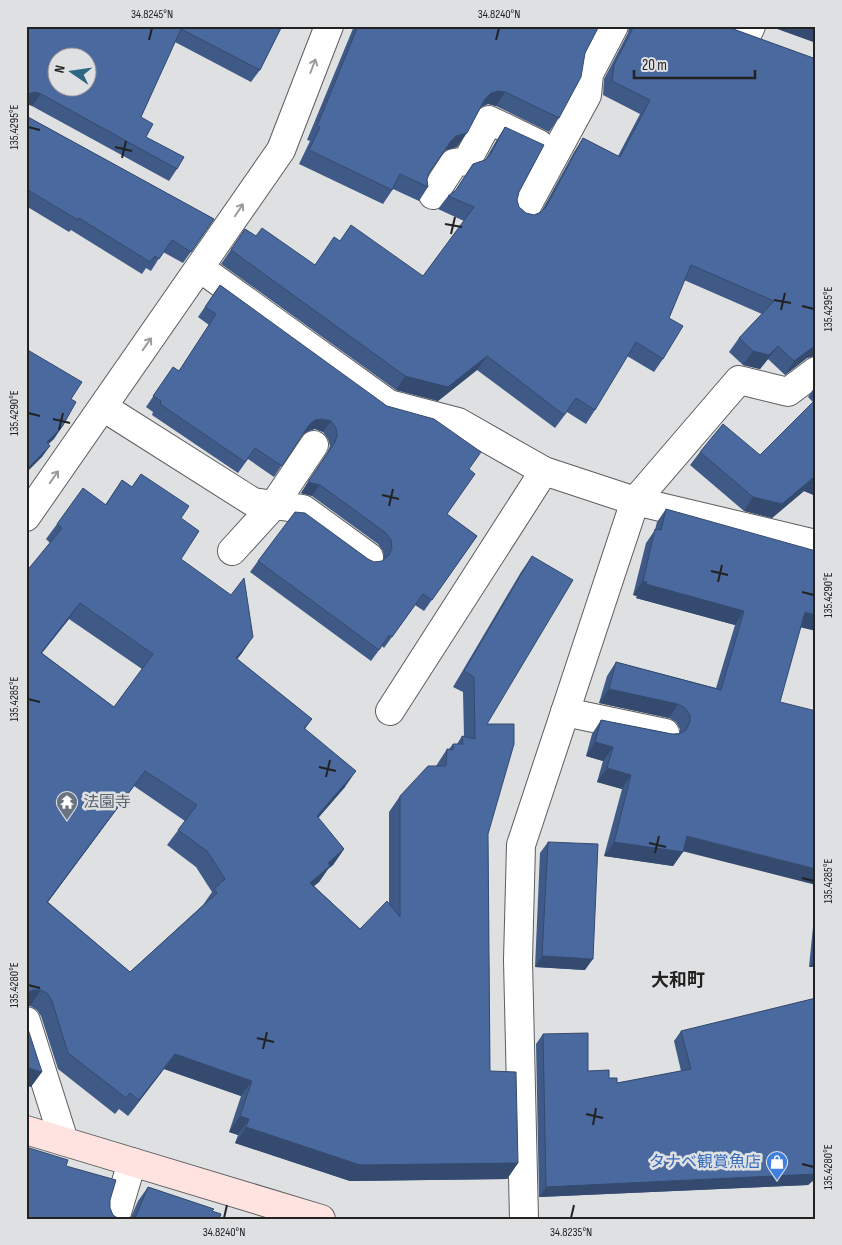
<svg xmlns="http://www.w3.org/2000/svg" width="842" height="1245" viewBox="0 0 842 1245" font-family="'Sofia Sans Condensed','Noto Sans JP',sans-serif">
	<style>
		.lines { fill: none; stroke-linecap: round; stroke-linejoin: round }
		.street-casing { stroke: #5c5d5f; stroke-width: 30 }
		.secondary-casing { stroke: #5c5d5f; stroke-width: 30 }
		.street { stroke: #fff; stroke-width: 28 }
		.secondary { stroke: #fee3e0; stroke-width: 28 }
		.wall { fill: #405a88; fill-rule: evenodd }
		.shaded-wall { fill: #344a6f }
		.building { fill: #4a699e; stroke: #344a6f; fill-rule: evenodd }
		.oneway { stroke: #9c9c9c }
		.ticks { fill: none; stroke: #222223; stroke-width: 2 }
		.labels { text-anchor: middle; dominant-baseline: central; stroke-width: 5; stroke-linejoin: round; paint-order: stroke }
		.worship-label { font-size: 16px; fill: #5b616d; stroke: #dee0e2; text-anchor: start }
		.shop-label { font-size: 16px; fill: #366cbe; stroke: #dee0e2; text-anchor: end }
		.neighbourhood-label { font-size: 18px; font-weight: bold; fill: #222223; stroke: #dee0e2 }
		.neatline { fill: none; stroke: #222223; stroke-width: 2 }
		.ticks-label { font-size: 12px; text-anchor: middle; fill: #222223 }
	</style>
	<rect width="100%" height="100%" fill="#dee0e2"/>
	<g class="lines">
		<g class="street-casing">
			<g id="street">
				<path d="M747 35 751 26"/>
				<path d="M433 195 454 163 467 161 489 120 539 144"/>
				<path d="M523 213 587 95 589 74 614 26"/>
				<path d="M200 268 389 404 458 422 544 471 635 501 816 544"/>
				<path d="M103 407 253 502 303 509 369 557"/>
				<path d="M26 517 281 150 329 26"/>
				<path d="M232 551 273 506 314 445"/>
				<path d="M390 711 544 471"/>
				<path d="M565 712 665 733"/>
				<path d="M26 1021 64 1141"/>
				<path d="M115 1219 132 1162"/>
				<path d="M524 1219 518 960 521 845 635 501 739 380 788 392 816 371"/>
			</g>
		</g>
		<g class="secondary-casing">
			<path id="secondary" d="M26 1130 321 1219"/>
		</g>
		<use href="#street" class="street"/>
		<use href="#secondary" class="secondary"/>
	</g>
	<g class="wall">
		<path d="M26 26H282L260 70 251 82 175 42 141 117 146 137 177 169 169 181 32 106Z"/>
		<path d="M354 26H599L585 53 559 118 549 132 496 106 488 104 481 107 457 147 446 150 443 153 429 173 427 180 428 187 419 201 393 189 383 204 299 164 310 141 307 140Z"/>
		<path d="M629 26H725L816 59V356H814L807 358 785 375 768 359 760 369 743 365 729 352 739 338 762 314 684 280 669 318 663 359 654 372 627 356 595 410 586 424 567 412 555 428 477 370 438 401 396 390 221 264 245 229 256 236 315 265 340 241 423 276 464 221 438 209 448 196 455 191 473 164 485 160 496 141 505 127 519 192 517 200 519 207 526 213 534 215 541 212 574 152 583 138 618 156 640 114 603 95 604 79 628 33Z"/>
		<path d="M26 115 28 117 214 219 183 263 163 252 151 271 146 268 142 274 71 230 69 232 26 206Z"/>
		<path d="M220 285 469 469 447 514 477 536 424 611 415 605 384 648 382 646 371 661 250 572 258 561 368 559 374 562 382 561 384 559 383 551 378 544 312 496 301 493 327 453 330 446 328 439 323 432 315 429 308 431 302 435 274 477 248 459 238 473 152 415 153 412 146 407 173 367 179 371 209 325 198 317Z"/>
		<path d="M816 385V496L804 491 772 518 744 511 690 465 700 452 760 455 813 402 808 397Z"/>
		<path d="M141 474 181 518V559L242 653 237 659 312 719 305 729 345 787 318 818 344 849 333 865 328 869 319 882 314 886 360 929 389 904V812L400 796 436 766 447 749H449L453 744H457L462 736 464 737 463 692 453 687 521 572 532 556 487 724 490 1071 518 1163 507 1179 350 1181 235 1143 238 1135 229 1132 241 1096 164 1069 128 1116 119 1109 115 1114 58 1069 41 1016 37 1010 30 1006H26V572L50 543 46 539 57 524 105 505 122 480 132 487ZM69 619 142 669 114 707 42 653ZM134 786 185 821 167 845 196 867 212 892 203 905 130 972 48 902Z"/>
		<path d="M666 509 801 627 683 851 673 866 604 856 622 789 597 782 603 761 586 756 592 734 601 720 672 734 680 733V729L676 722 669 718 599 703 607 676 616 662 716 688 735 625 636 598 637 596 633 595 646 543 655 530 657 522Z"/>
		<path d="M548 842 585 970 535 967 540 853Z"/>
		<path d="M816 897V967H809Z"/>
		<path d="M816 998V1178L808 1185 539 1197 536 1044 543 1034 588 1071 609 1078 617 1083 681 1071 674 1041 681 1031Z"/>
		<path d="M148 1187 212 1211 130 1219 138 1201Z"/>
	</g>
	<g class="shaded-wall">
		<path d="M769 26H816V43Z"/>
		<path d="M498 91 505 92 496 106 488 104 481 107 485 99 491 93Z"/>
		<path d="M35 92 41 94 32 106 26 104V96L28 94Z"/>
		<path d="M467 133 457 147 446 150 441 154 451 141 456 136Z"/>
		<path d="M816 345V356H814L807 358 785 375 794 361Z"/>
		<path d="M778 346 768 359 760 369 743 365 753 351Z"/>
		<path d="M487 356 477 370 438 401 396 390 405 376Z"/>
		<path d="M322 419 331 421 323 432 315 429 308 431 301 436 309 425 315 420Z"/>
		<path d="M62 427 54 439 39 453 47 442Z"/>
		<path d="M50 446 42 457 26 473V471L28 468Z"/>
		<path d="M814 477 816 478V496L804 491 772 518 744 511 753 497Z"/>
		<path d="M308 482 320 485 312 496 301 493Z"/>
		<path d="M643 581 647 582 637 596 633 595Z"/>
		<path d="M646 584 744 611 735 625 636 598Z"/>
		<path d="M80 603 69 619 30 668 41 653Z"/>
		<path d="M805 612 816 615V631L795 626Z"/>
		<path d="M253 637 242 653 225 674 236 658Z"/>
		<path d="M609 689 678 704 669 718 599 703Z"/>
		<path d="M595 742 613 747 603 761 586 756Z"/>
		<path d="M607 768 631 775 622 789 597 782Z"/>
		<path d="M145 771 134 786 36 918 47 902Z"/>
		<path d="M356 771 345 787 306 832 317 816Z"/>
		<path d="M687 836 816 869V885L678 850Z"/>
		<path d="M614 842 683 852 673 866 604 856Z"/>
		<path d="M344 849 333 865 328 869 319 882 299 898 310 883 328 863Z"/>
		<path d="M542 956 593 959 585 970 535 967Z"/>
		<path d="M816 958V967H809Z"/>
		<path d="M33 990H41L30 1006H26V994Z"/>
		<path d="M175 1054 252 1081 241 1096 164 1069 128 1116 139 1100Z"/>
		<path d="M26 1067 42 1072 31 1087 26 1086Z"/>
		<path d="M240 1116 249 1119 238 1135 229 1132Z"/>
		<path d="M246 1127 518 1163 507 1179 350 1181 235 1143Z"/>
		<path d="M816 1174V1178L808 1185 539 1197 546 1187Z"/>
	</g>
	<g class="building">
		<path d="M26 26H282L260 70 181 29 141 117 153 124 146 137 184 157 177 169 41 94 35 92 28 94 26 96ZM58 58H88V88H58Z"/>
		<path d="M358 26H599L585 53 581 77 559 118 505 92 498 91 491 93 485 99 467 133 456 136 451 141 429 173 427 180 428 187 400 174 392 190 309 150 320 127 317 126Z"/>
		<path d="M634 26H725L816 59V345L794 361 778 346 769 355 753 351 739 338 774 301 691 265 669 318 683 326 663 359 636 342 595 410 576 398 564 415 487 356 448 387 405 376 231 250 245 229 256 236 262 228 315 265 334 237 340 241 351 225 423 276 474 207 448 196 456 190 473 164 485 160 490 155 505 127 544 145 519 192 517 200 519 207 526 213 534 215 541 212 546 207 583 138 620 157 650 100 612 81 614 65Z"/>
		<path d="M26 115 28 117 214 219 191 252 172 240 159 259 155 256 150 262 79 218 78 220 26 189Z"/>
		<path d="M220 285 387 406 434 419 481 452 469 469 475 474 447 514 477 536 432 600 423 594 392 637 389 635 379 650 258 561 295 512 305 513 368 559 374 562 382 561 389 555 392 548 391 540 386 533 320 485 308 482 335 442 337 435 336 428 331 421 322 419 315 420 309 425 282 466 255 448 245 462 160 404 161 401 153 396 173 367 179 371 216 314 205 307Z"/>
		<path d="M26 349 82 382 71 399 76 402 62 427 47 442 50 446 28 468 26 467Z"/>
		<path d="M816 399V478L814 477 782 504 753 497 700 452 723 424 760 455Z"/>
		<path d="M141 474 189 506 181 518 199 531 181 559 231 595 244 578 253 637 236 658 312 719 304 728 356 771 317 816 344 849 328 863 330 866 310 883 360 929 387 901 400 917V796L428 766H446L447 749 453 750V744H463L462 736 475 739 474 677 464 671 532 556 573 580 487 724H514V744L488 834 490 1071 516 1072 518 1163 360 1165 246 1127 249 1119 240 1116 252 1081 175 1054 139 1100 130 1093 126 1098 68 1053 52 1001 48 994 41 990H33L26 994V572L62 528 57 524 83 488 106 505 122 480 132 487ZM80 603 153 654 114 707 41 653ZM145 771 197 805 178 830 207 851 225 879 214 889 217 893 130 972 47 902Z"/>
		<path d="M666 509 816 551V615L805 612 780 702 816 711V869L687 836 683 852 614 842 631 775 607 768 613 747 595 742 601 720 672 734H679L686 730 690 722V715L685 708 678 704 609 689 616 662 721 690 744 611 646 584 647 582 643 581 655 529 661 530Z"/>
		<path d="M548 842 598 844 593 959 542 956Z"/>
		<path d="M816 998V1174H815L546 1187 543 1034 588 1033V1071L609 1070V1078H617V1083L691 1069 681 1031Z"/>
		<path d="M26 1023 42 1072 26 1067Z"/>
		<path d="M26 1147 68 1160 66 1166 116 1180 110 1200V1208L113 1215 119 1219H26Z"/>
		<path d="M148 1187 214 1209 212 1211 221 1214 219 1219H130L136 1216Z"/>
	</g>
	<defs><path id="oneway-shaft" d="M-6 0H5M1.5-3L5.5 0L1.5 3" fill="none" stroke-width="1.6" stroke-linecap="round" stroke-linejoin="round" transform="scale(1.25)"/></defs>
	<g class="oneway">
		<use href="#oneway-shaft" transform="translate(313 66) rotate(-69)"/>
		<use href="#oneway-shaft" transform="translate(239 210) rotate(-56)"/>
		<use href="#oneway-shaft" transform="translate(147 344) rotate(-55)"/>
		<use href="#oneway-shaft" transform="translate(54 477) rotate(-55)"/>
	</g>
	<path class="ticks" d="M149 40 152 28M496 40 499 28M28 127 40 130M115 147 132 151M122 158 126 141M445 224 462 227M451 234 455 217M774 300 791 303M802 306 814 309M781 310 785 293M28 413 40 416M53 419 70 423M59 430 63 413M382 495 399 499M389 506 393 489M711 571 728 575M718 582 722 565M802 592 814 595M28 699 40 702M319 767 336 771M326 777 330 760M649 843 666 847M655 853 659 836M802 878 814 881M28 985 40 988M257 1038 274 1042M263 1049 267 1032M586 1114 603 1118M593 1125 596 1108M802 1164 814 1167M224 1218 227 1205M571 1218 574 1205"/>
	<defs>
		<g id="temple-pin" transform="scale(1.125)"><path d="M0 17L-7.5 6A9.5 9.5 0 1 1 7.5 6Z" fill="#6b7280" stroke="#dee0e2"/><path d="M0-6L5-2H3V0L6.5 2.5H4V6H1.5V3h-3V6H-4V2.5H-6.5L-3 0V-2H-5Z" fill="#fff"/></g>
		<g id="shop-pin" transform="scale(1.125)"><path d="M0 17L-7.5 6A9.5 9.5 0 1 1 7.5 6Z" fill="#3f7fe0" stroke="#dee0e2"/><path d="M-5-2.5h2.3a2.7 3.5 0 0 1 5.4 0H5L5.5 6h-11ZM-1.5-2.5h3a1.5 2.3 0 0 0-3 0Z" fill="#fff"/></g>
	</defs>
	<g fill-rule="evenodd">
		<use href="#temple-pin" x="67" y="802"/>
		<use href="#shop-pin" x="777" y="1162"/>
	</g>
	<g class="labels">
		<g class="worship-label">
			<text x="83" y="802">法園寺</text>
		</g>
		<g class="shop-label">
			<text x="761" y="1162">タナベ観賞魚店</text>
		</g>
		<g class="neighbourhood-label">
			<text x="678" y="980">大和町</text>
		</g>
	</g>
	<rect width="842" height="1245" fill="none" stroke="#dee0e2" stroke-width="55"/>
	<g transform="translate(72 72) rotate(283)"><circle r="24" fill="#dee0e2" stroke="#939496"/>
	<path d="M0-4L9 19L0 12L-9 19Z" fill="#2e6781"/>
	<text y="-8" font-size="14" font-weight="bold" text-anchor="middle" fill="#222223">N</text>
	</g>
	<path d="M634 70v8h121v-8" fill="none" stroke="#222223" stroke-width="2.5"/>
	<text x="642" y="70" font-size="15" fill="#222223" stroke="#dee0e2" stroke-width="4" paint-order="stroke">20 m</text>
	<rect x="28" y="28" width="786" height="1190" class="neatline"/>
	<g class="ticks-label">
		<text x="152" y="18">34.8245°N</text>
		<text x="499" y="18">34.8240°N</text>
		<text transform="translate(14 127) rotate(-90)" y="4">135.4295°E</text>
		<text transform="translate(828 309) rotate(-90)" y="4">135.4295°E</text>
		<text transform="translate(14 413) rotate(-90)" y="4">135.4290°E</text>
		<text transform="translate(828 595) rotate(-90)" y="4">135.4290°E</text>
		<text transform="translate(14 699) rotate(-90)" y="4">135.4285°E</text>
		<text transform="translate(828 881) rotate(-90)" y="4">135.4285°E</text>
		<text transform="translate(14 985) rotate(-90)" y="4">135.4280°E</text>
		<text transform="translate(828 1167) rotate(-90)" y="4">135.4280°E</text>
		<text x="224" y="1236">34.8240°N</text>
		<text x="571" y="1236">34.8235°N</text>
	</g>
</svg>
